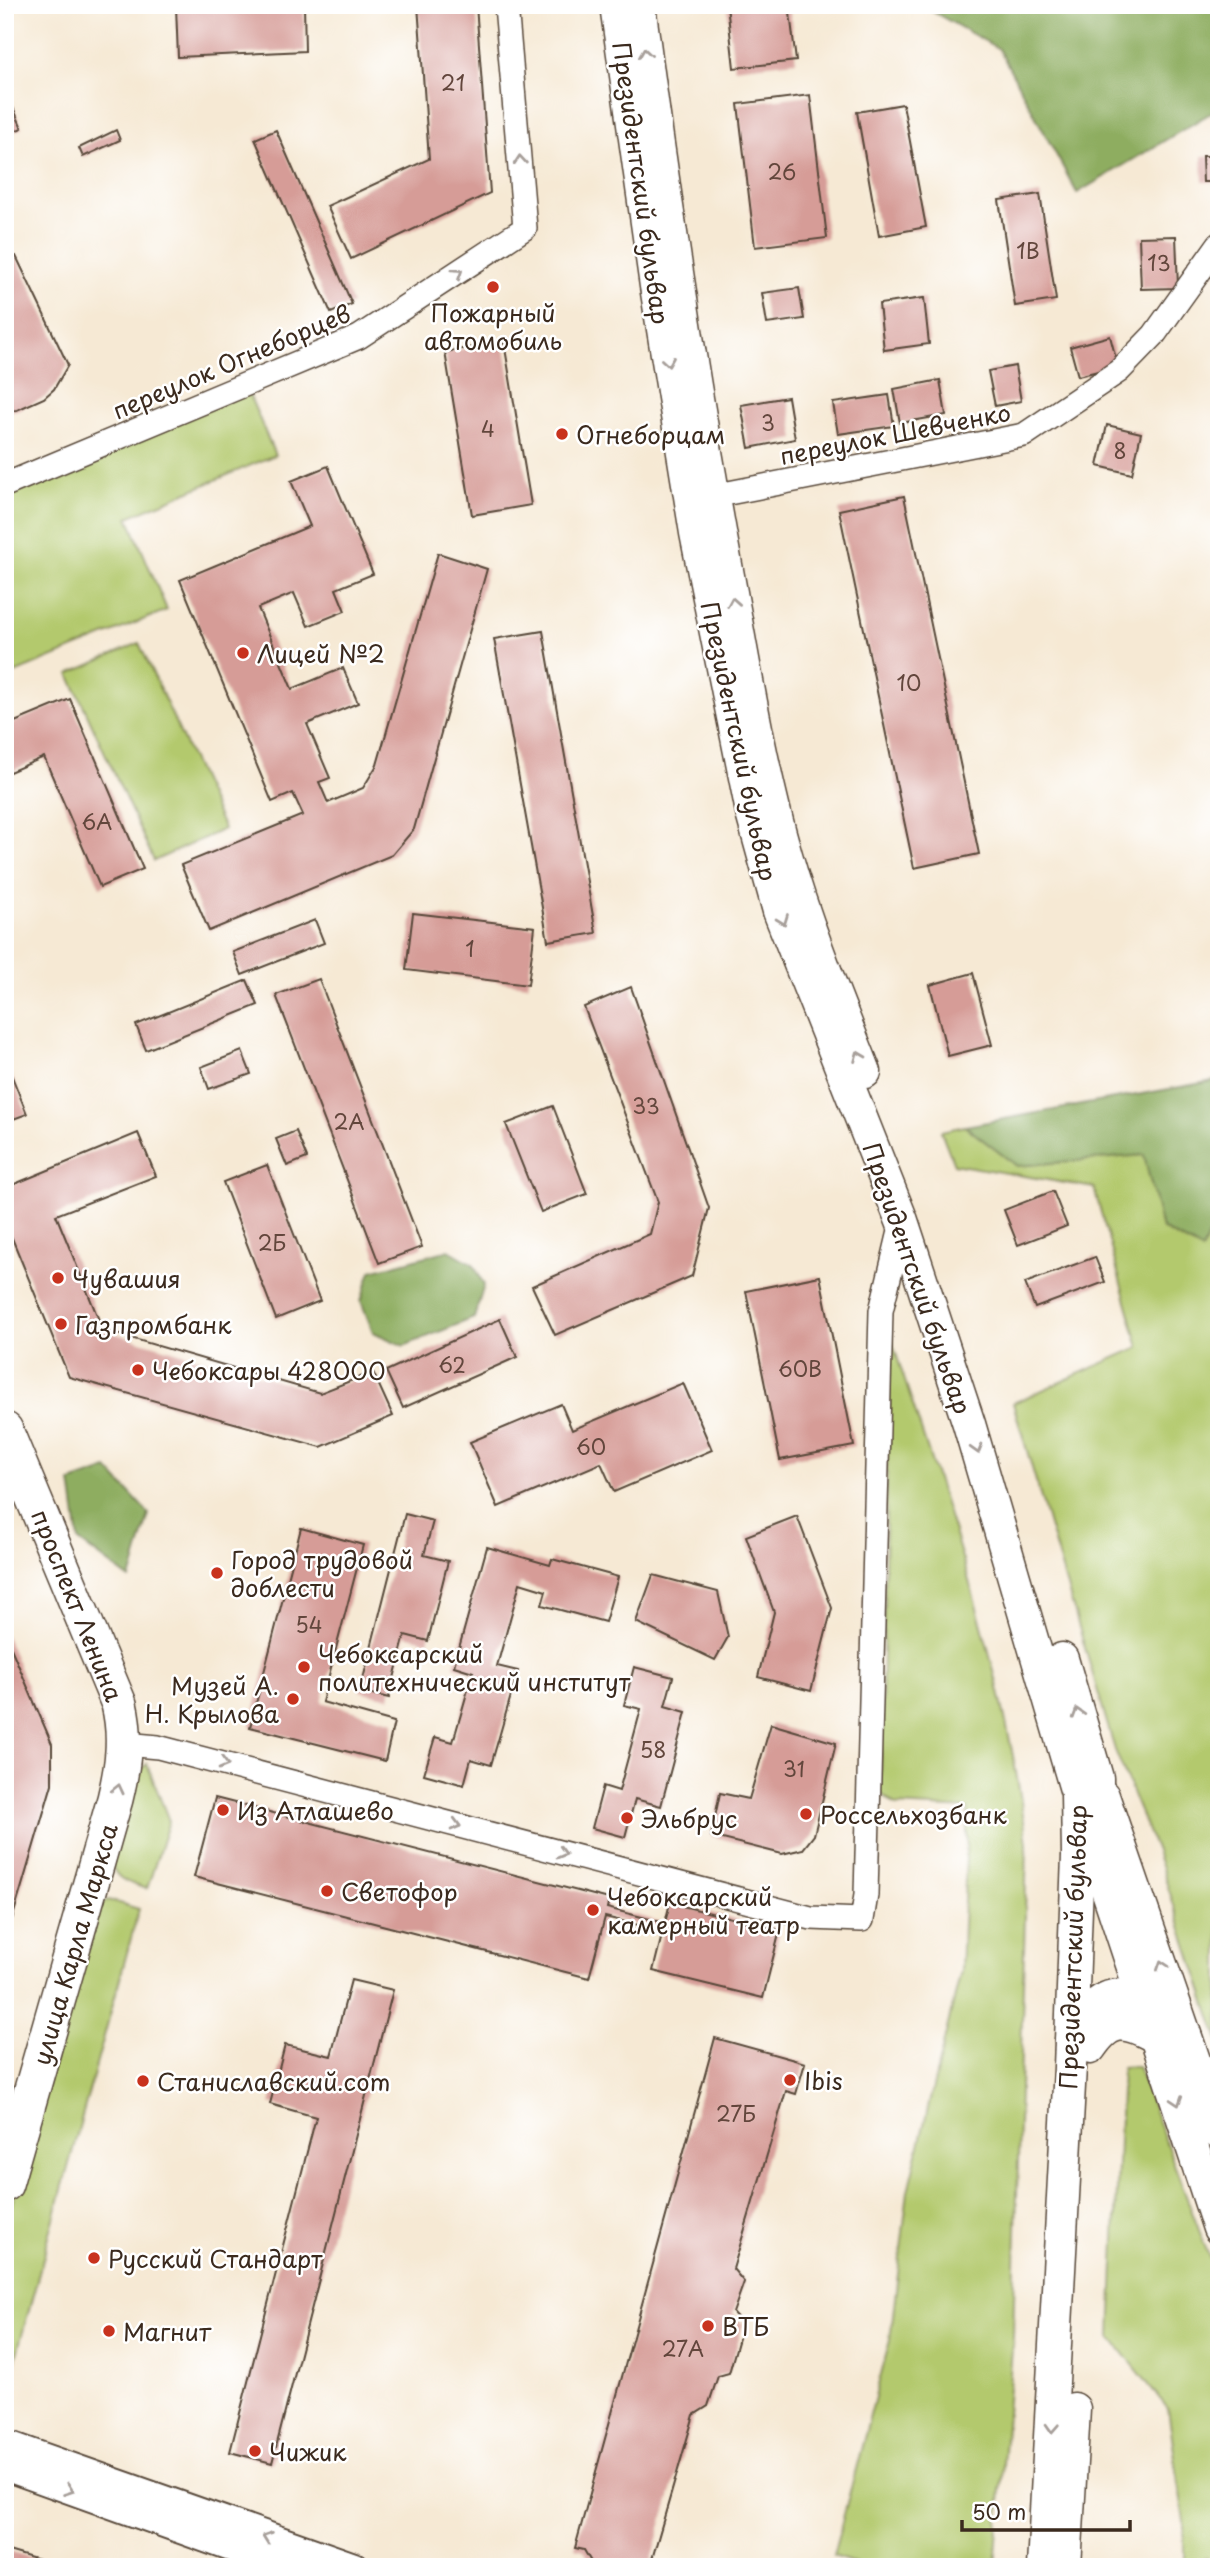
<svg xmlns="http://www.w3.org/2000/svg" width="1224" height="2572" viewBox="0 0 1224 2572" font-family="'Playpen Sans',sans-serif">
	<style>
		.green { fill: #b3c96d; stroke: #777a46; stroke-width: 2 }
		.forest { fill: #8ead60; stroke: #646c3f; stroke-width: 2 }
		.building { fill: #d69c97 }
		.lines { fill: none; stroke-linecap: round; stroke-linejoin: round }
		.minor-casing { stroke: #574739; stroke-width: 26 }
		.tertiary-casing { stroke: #574739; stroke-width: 32 }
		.secondary-casing { stroke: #574739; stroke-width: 35 }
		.primary-casing { stroke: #574739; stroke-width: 38 }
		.minor { stroke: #fff; stroke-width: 23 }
		.tertiary { stroke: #fff; stroke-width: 28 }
		.secondary { stroke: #fff; stroke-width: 32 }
		.primary { stroke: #fff; stroke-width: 35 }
		.oneway { stroke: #a79f9a }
		.poi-dot { fill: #c8321e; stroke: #fff; stroke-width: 2.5 }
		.labels { text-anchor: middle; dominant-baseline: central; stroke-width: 5; stroke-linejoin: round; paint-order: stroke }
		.number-label { font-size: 21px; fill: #62463c }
		.street-label { font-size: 24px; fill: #3b2a1e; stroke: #fff }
		.poi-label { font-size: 24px; fill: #3b2a1e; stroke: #fff; text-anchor: start }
	</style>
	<rect width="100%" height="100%" fill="#fff"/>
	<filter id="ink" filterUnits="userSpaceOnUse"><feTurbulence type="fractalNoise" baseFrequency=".0143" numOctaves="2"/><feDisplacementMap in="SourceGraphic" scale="14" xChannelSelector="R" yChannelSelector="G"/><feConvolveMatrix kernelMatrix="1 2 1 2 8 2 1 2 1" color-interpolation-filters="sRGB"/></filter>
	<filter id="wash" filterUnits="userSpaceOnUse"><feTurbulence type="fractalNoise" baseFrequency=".00686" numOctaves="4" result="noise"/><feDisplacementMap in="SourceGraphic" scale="28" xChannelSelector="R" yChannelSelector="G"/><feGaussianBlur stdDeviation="1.57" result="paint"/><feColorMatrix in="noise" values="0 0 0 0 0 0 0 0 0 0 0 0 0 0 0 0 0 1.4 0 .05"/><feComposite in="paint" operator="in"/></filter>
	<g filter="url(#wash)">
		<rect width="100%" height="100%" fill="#f6e9d4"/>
		<g class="green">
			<path d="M248 392 275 455 128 517 167 610 5 677V493Z"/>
			<path d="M139 643 224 829 154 861 69 674Z"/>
			<path d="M965 1126 1017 1166 1144 1155 1162 1229 1202 1250 1219 1212V2041L1156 1851 1115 1750 1013 1403 1139 1347 1094 1188 954 1164 941 1131Z"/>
			<path d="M890 1335C944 1502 1006 1670 1027 1844L1013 2336 995 2567H866L833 2556 890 2340 908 2191 961 1971 968 1809 896 1805 880 1793Z"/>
			<path d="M147 1764 169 1821 147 1889C130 1883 116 1881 111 1863 118 1835 125 1782 147 1764Z"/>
			<path d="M108 1900 139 1909 5 2397V2226L98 1908 103 1902Z"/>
			<path d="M1137 2066 1219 2283V2408L1215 2415 1219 2424V2567H1206V2558L1192 2567H1184V2521L1168 2409 1111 2337 1122 2067Z"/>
		</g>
		<g class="forest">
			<path d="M921 5H1219V108L1077 193 999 49Z"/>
			<path d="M1219 1080V1212L1202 1250 1162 1229 1144 1155 1017 1166 965 1126Z"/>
			<path d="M449 1250 473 1264 484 1285 474 1318 404 1346 373 1332 361 1301 371 1271Z"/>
			<path d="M108 1469 149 1514 130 1579 79 1541 71 1482Z"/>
		</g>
		<g id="blocks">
			<g class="building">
				<path d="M304 5 305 51 178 57 176 6Z"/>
				<path d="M418 5H476L490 193 351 259 327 206 429 159Z"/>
				<path d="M727 5H789L796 61 734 68Z"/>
				<path d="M810 95 827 238 755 247 738 104Z"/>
				<path d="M903 104 926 227 879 236 857 112Z"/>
				<path d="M12 105 22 128 5 135V108Z"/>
				<path d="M116 130 120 140 83 157 79 148Z"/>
				<path d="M276 130 352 304 331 313 255 139Z"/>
				<path d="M1202 156H1219V182H1203Z"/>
				<path d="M1040 194 1056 300 1015 306 999 200Z"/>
				<path d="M1176 236 1178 288 1141 289 1139 237Z"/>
				<path d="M5 256H16L68 365 54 389 44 398 17 410 5 412Z"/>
				<path d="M799 288 804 319 767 324 762 293Z"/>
				<path d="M924 298 929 344 884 350 879 304Z"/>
				<path d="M1110 336 1118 366 1078 376 1070 347Z"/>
				<path d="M504 342 531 505 472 515 445 352Z"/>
				<path d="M1015 366 1021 401 995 406 988 371Z"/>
				<path d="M940 380 946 415 900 423 894 389Z"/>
				<path d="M889 395 894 426 838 434 833 403Z"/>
				<path d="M788 397 795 439 749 448 741 405Z"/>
				<path d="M1107 425 1141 433 1132 474 1098 466Z"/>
				<path d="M328 466 373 574 336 589 345 611 308 626 294 593 258 608 292 689 343 668 358 703 307 724 330 778 319 782 328 803 363 788 377 765 438 553 487 569 414 829 392 855 209 931 181 865 303 815 293 793 272 802 180 580 310 526 291 481Z"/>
				<path d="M904 496 979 854 914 868 839 510Z"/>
				<path d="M543 631 596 933 548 941 494 639Z"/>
				<path d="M70 699 143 869 100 887 44 757 5 774V726Z"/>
				<path d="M413 913 535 927 528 985 406 970Z"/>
				<path d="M315 920 324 943 242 975 233 952Z"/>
				<path d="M973 973 992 1045 948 1056 930 985Z"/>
				<path d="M319 979 422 1247 379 1263 276 995Z"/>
				<path d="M247 980 258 1005 146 1050 136 1025Z"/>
				<path d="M631 987 709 1208 692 1276 555 1335 532 1286 650 1234 658 1202 584 1007Z"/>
				<path d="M242 1051 251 1074 209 1089 201 1067Z"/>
				<path d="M11 1074 27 1114 5 1122V1076Z"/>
				<path d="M553 1106 587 1194 541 1212 506 1124Z"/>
				<path d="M296 1131 307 1158 287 1166 276 1139Z"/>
				<path d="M138 1133 156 1176 56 1215 103 1330 320 1393 373 1372 393 1416 321 1447 69 1377 5 1221V1188Z"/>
				<path d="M267 1165 320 1301 276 1319 223 1182Z"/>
				<path d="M1053 1191 1067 1226 1018 1245 1004 1210Z"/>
				<path d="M1095 1257 1105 1282 1035 1308 1025 1283Z"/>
				<path d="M820 1276 854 1446 780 1460 746 1291Z"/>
				<path d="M500 1319 517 1357 403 1408 386 1371Z"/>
				<path d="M683 1383 712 1450 614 1492 601 1463 498 1507 470 1442 561 1404 572 1430Z"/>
				<path d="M405 1514 433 1521 424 1555 448 1561 428 1641 405 1635 389 1698 360 1691Z"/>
				<path d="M797 1516 832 1608 811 1691 758 1677 774 1612 746 1536Z"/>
				<path d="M301 1528 363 1545 322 1702 394 1722 385 1761 250 1727Z"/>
				<path d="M487 1547 550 1565 552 1559 618 1577 605 1622 542 1605 546 1591 520 1583 497 1666 518 1671 491 1765 471 1759 464 1785 424 1774 435 1737 453 1742 473 1672 454 1666Z"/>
				<path d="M653 1575 718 1592 728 1637 715 1660 636 1622Z"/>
				<path d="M5 1634 52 1744V1784L6 1940Z"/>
				<path d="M634 1667 673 1677 665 1706 686 1712 661 1806 635 1799 625 1837 592 1828 603 1786 619 1791 641 1709 624 1705Z"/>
				<path d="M771 1724 836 1743 814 1835 803 1849 782 1854 711 1836 720 1793 749 1799Z"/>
				<path d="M215 1798 609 1899 607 1908 665 1923 670 1903 780 1930 763 1998 653 1971 663 1931 605 1917 589 1978 194 1877Z"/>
				<path d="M351 1980 393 1990 272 2463 230 2452 316 2117 270 2104 285 2045 331 2056Z"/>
				<path d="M715 2038 805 2063 796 2094 786 2091 733 2269 744 2282 733 2313 743 2324 729 2373 718 2376 708 2406 694 2415 650 2566 641 2564 636 2567H594L584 2550 575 2548Z"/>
				<path d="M5 2550 59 2566V2567H5Z"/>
			</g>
		</g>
	</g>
	<g filter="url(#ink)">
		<use href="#blocks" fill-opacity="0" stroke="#574739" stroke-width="2"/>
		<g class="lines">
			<g class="minor-casing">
				<g id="minor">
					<path d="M5 485 359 337 525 228 506 5"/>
					<path d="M713 496 1024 435 1119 371 1154 335 1219 244"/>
					<path d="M125 1744 158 1747 811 1918 862 1920 866 1895 881 1311 902 1223"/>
				</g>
			</g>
			<g class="tertiary-casing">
				<g id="tertiary">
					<path d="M5 2444 354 2567"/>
					<path d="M5 2466 287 2567"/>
				</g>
			</g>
			<g class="secondary-casing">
				<g id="secondary">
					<path d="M616 5 656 286 696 533 753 817 779 911 902 1221 969 1424 1077 1793 1078 1856 1070 2067 1043 2567"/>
					<path d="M639 5C664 196 693 386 728 576 745 669 760 764 786 855 807 929 837 1001 865 1072"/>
					<path d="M1062 1659 1097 1778V1826"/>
					<path d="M1103 1796 1219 2133"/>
					<path d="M1087 1828 1219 2228"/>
					<path d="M1071 2041C1091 1999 1115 1980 1158 2010"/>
					<path d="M1090 2048C1111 2017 1125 2020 1156 2037"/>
					<path d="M1065 2567 1074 2409"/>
				</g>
			</g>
			<g class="primary-casing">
				<path id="primary" d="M5 1430 119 1704C127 1737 123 1766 115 1799L5 2184"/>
			</g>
			<use href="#minor" class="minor"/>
			<use href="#tertiary" class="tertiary"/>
			<use href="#secondary" class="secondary"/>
			<use href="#primary" class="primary"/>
		</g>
		<defs><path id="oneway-chevron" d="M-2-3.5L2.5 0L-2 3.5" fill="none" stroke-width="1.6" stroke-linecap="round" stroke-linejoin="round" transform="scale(1.75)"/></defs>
		<g class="oneway">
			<use href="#oneway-chevron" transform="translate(645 53) rotate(-98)"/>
			<use href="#oneway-chevron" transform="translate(520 160) rotate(-95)"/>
			<use href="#oneway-chevron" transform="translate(458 273) rotate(-33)"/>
			<use href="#oneway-chevron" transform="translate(668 362) rotate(81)"/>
			<use href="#oneway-chevron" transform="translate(733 602) rotate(-100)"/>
			<use href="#oneway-chevron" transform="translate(783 920) rotate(69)"/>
			<use href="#oneway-chevron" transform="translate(859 1056) rotate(-112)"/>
			<use href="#oneway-chevron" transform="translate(977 1449) rotate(74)"/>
			<use href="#oneway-chevron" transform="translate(1078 1713) rotate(-107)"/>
			<use href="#oneway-chevron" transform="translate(224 1764) rotate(15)"/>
			<use href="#oneway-chevron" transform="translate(118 1789) rotate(-77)"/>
			<use href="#oneway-chevron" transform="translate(456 1825) rotate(15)"/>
			<use href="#oneway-chevron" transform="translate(562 1853) rotate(15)"/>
			<use href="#oneway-chevron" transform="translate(1162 1965) rotate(-109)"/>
			<use href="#oneway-chevron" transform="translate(1177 2101) rotate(72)"/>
			<use href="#oneway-chevron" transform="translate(1052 2428) rotate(93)"/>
			<use href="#oneway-chevron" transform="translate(69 2490) rotate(20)"/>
			<use href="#oneway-chevron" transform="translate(267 2537) rotate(-160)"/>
		</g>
	</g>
	<g class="poi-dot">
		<circle cx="493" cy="287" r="7"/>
		<circle cx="562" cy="434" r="7"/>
		<circle cx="243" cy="653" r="7"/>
		<circle cx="58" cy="1278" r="7"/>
		<circle cx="61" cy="1324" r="7"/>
		<circle cx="138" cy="1370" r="7"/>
		<circle cx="217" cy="1573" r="7"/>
		<circle cx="304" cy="1667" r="7"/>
		<circle cx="293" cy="1699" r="7"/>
		<circle cx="223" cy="1810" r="7"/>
		<circle cx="806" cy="1814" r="7"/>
		<circle cx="627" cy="1818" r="7"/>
		<circle cx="327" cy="1891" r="7"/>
		<circle cx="593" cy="1910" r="7"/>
		<circle cx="790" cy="2080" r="7"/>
		<circle cx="143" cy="2081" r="7"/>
		<circle cx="94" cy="2258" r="7"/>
		<circle cx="708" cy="2326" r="7"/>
		<circle cx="109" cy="2331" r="7"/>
		<circle cx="255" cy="2451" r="7"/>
	</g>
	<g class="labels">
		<g class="number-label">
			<text x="453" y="82">21</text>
			<text x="782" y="171">26</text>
			<text x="1028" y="250">1В</text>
			<text x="1159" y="262">13</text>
			<text x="768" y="422">3</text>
			<text x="488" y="428">4</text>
			<text x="1120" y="450">8</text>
			<text x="909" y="682">10</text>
			<text x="97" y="821">6А</text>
			<text x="470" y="948">1</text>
			<text x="646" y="1105">33</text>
			<text x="349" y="1121">2А</text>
			<text x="272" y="1242">2Б</text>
			<text x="452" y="1364">62</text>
			<text x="800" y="1368">60В</text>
			<text x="591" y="1446">60</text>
			<text x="309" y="1624">54</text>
			<text x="653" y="1749">58</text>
			<text x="794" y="1768">31</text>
			<text x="736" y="2113">27Б</text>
			<text x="683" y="2348">27А</text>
		</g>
		<g class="street-label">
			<text transform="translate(642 183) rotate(82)">Президентский бульвар</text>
			<text transform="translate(231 361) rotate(-23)">переулок Огнеборцев</text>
			<text transform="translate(895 433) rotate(-11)">переулок Шевченко</text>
			<text transform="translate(740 741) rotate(78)">Президентский бульвар</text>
			<text transform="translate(918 1278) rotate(71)">Президентский бульвар</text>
			<text transform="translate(78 1605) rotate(68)">проспект Ленина</text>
			<text transform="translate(74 1944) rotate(-74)">улица Карла Маркса</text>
			<text transform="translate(1072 1947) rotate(-88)">Президентский бульвар</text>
		</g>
		<g class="poi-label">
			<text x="493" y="312" text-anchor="middle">Пожарный<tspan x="493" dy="28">автомобиль</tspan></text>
			<text x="576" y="434">Огнеборцам</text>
			<text x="257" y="653">Лицей №2</text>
			<text x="72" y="1278">Чувашия</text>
			<text x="75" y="1324">Газпромбанк</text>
			<text x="152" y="1370">Чебоксары 428000</text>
			<text x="231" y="1559">Город трудовой<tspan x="231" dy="28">доблести</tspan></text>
			<text x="318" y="1653">Чебоксарский<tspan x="318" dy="28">политехнический институт</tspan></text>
			<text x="279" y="1685" text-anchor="end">Музей А.<tspan x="279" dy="28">Н. Крылова</tspan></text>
			<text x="237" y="1810">Из Атлашево</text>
			<text x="820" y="1814">Россельхозбанк</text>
			<text x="641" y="1818">Эльбрус</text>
			<text x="341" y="1891">Светофор</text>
			<text x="607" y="1896">Чебоксарский<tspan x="607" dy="28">камерный театр</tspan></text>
			<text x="804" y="2080">Ibis</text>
			<text x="157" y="2081">Станиславский.com</text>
			<text x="108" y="2258">Русский Стандарт</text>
			<text x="722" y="2326">ВТБ</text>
			<text x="123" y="2331">Магнит</text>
			<text x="269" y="2451">Чижик</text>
		</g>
	</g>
	<rect width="1224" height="2572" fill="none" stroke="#fff" stroke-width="28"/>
	<path d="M962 2520v10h168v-10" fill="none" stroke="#3b2a1e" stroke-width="3.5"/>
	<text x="972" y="2520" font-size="21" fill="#3b2a1e" stroke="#ffffff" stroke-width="5" paint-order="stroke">50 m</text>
</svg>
